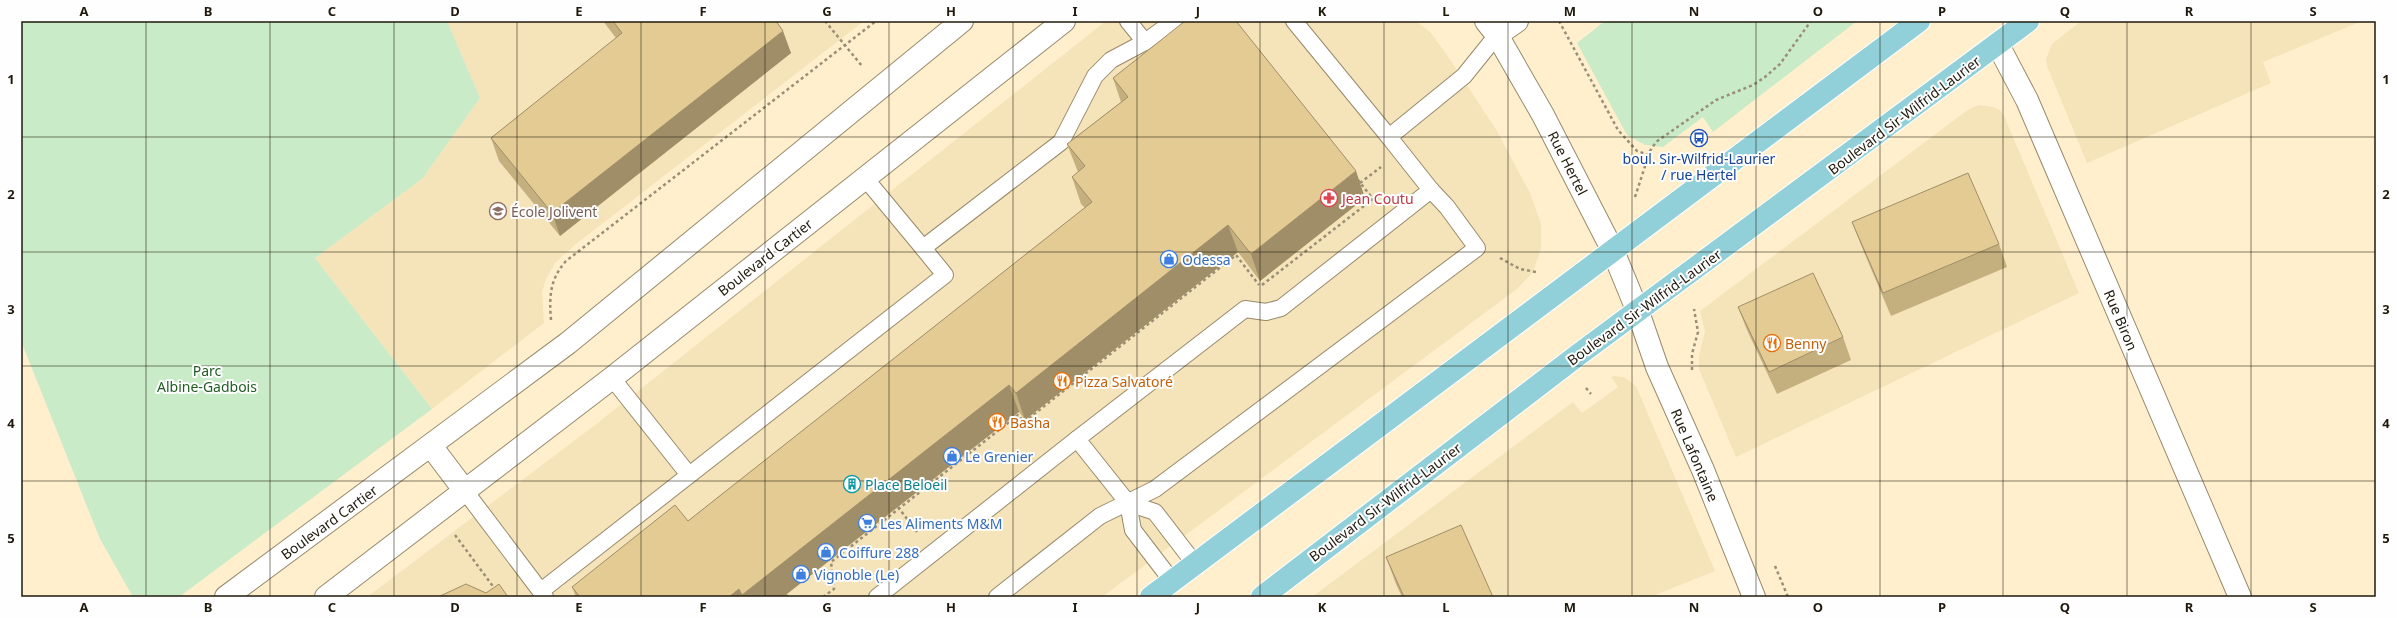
<svg xmlns="http://www.w3.org/2000/svg" width="2397" height="618" viewBox="0 0 2397 618" font-family="'Noto Sans',sans-serif">
	<style>
		.built { fill: #f5e3b9 }
		.green { fill: #caebc8 }
		.lines { fill: none; stroke-linecap: round; stroke-linejoin: round }
		.lane-casing { stroke: #988a6b; stroke-width: 18 }
		.street-casing { stroke: #988a6b; stroke-width: 24 }
		.primary-casing { stroke: #fff; stroke-width: 24 }
		.path { stroke: #998e76; stroke-width: 2.5; stroke-dasharray: 3 3; stroke-linecap: butt }
		.lane { stroke: #fff; stroke-width: 16 }
		.street { stroke: #fff; stroke-width: 22 }
		.primary { stroke: #91d0d8; stroke-width: 22 }
		.wall { fill: #c4af7f }
		.shaded-wall { fill: #a08e68 }
		.building { fill: #e4cb94; stroke: #a08e68 }
		.grid { fill: none; stroke: #1f1a0d; stroke-width: 1; stroke-opacity: 0.55 }
		.labels { text-anchor: middle; dominant-baseline: central; stroke-width: 4; stroke-linejoin: round; paint-order: stroke }
		.street-label { font-size: 14px; fill: #1f1a0d; stroke: #fefefe }
		.transit-label { font-size: 14px; fill: #164399; stroke: #fefefe }
		.health-label { font-size: 14px; fill: #be3a42; stroke: #fefefe; text-anchor: start }
		.education-label { font-size: 14px; fill: #785e54; stroke: #fefefe; text-anchor: start }
		.shop-label { font-size: 14px; fill: #366cbe; stroke: #fefefe; text-anchor: start }
		.food-label { font-size: 14px; fill: #c56008; stroke: #fefefe; text-anchor: start }
		.park-label { font-size: 14px; fill: #225c23; stroke: #fefefe }
		.culture-label { font-size: 14px; fill: #0d838f; stroke: #fefefe; text-anchor: start }
		.neatline { fill: none; stroke: #1f1a0d; stroke-width: 1.5 }
		.grid-label { font-size: 13px; text-anchor: middle; font-weight: bold; fill: #1f1a0d }
	</style>
	<rect width="100%" height="100%" fill="#ffefcd"/>
	<g class="built">
		<path d="M447 21H864L576 244 555 263 546 279 542 292 544 323 432 409 315 258 422 179 480 98Z"/>
		<path d="M1106 21H1416L1430 32 1445 52 1497 131 1530 193 1541 224V248L1533 272 1517 289 1102 597H367L595 425Z"/>
		<path d="M2081 21H2362L2263 62 2271 83 2087 163 2047 66 2046 59 2052 44Z"/>
		<path d="M1979 105 1993 107 2000 110 2004 116 2079 293 1736 457 1699 369V356L1705 331 1700 311 1969 109Z"/>
		<path d="M1615 376 1624 377 1636 386 1715 571 1650 597H1312L1573 402 1582 413 1618 387 1611 377Z"/>
	</g>
	<g class="green">
		<path d="M21 21H447L480 98 422 179 315 258 432 409 179 597H133L100 539 21 341Z"/>
		<path d="M1605 21H1857L1713 132 1703 117 1663 147 1645 145 1627 135 1577 43Z"/>
	</g>
	<g class="lines">
		<g class="lane-casing">
			<g id="lane">
				<path d="M1128 21 1145 42 1174 21"/>
				<path d="M1294 21 1389 137"/>
				<path d="M865 178 923 248 1061 142 1095 76 1111 60 1145 42"/>
				<path d="M612 378 689 475"/>
				<path d="M465 491 545 597"/>
				<path d="M1128 503 1155 512 1195 564"/>
				<path d="M1172 581 1133 530 1128 503 1077 439 1245 309 1266 312 1281 308 1431 190 1389 137 1464 76 1497 35"/>
				<path d="M541 591 945 275 923 248"/>
				<path d="M877 597 1077 439"/>
				<path d="M997 597 1100 516 1155 489 1477 248 1447 207 1431 190"/>
			</g>
		</g>
		<g class="street-casing">
			<g id="street">
				<path d="M1486 21 1497 35 1543 115 1613 251 1638 312 1657 367 1703 470 1754 597"/>
				<path d="M1497 35 1517 21"/>
				<path d="M1998 45 2027 100 2240 597"/>
				<path d="M431 446 465 491"/>
				<path d="M226 597 568 343 962 21"/>
				<path d="M326 597 612 378 1064 21"/>
			</g>
		</g>
		<g class="primary-casing">
			<g id="primary">
				<path d="M1151 597 1919 21"/>
				<path d="M1262 597 1578 355 2028 21"/>
			</g>
		</g>
		<g class="path">
			<path d="M825 21 862 66"/>
			<path d="M1559 21 1618 130 1637 151 1649 155"/>
			<path d="M1360 183 1381 167"/>
			<path d="M1635 197 1650 151 1656 142 1716 100 1753 85 1765 77 1780 64 1811 21"/>
			<path d="M1500 258 1520 269 1536 272"/>
			<path d="M1262 285 1373 199 1358 180"/>
			<path d="M551 320C549 296 550 279 566 261L876 21"/>
			<path d="M1692 370V354L1698 332 1694 309"/>
			<path d="M1586 388 1591 394"/>
			<path d="M898 507 917 532"/>
			<path d="M455 535 495 589"/>
			<path d="M1775 566 1788 597"/>
			<path d="M786 595 788 597"/>
			<path d="M823 597 834 589 831 562 1018 415 1024 422 1236 255 1259 285"/>
		</g>
		<use href="#lane" class="lane"/>
		<use href="#street" class="street"/>
		<use href="#primary" class="primary"/>
	</g>
	<g class="wall">
		<path d="M603 21H776L791 53 560 236 499 161 491 138 616 38Z"/>
		<path d="M1113 78 1365 198 1260 281 1238 252 1025 420 1019 412 783 597H576L572 587 688 521 1085 208 1081 204 1072 177 1078 172 1067 144 1121 102Z"/>
		<path d="M1852 222 1999 244 2007 267 1891 316 1861 245Z"/>
		<path d="M1738 307 1843 337 1851 360 1777 394 1747 330Z"/>
		<path d="M1386 557 1493 597H1402L1396 584Z"/>
	</g>
	<g class="shaded-wall">
		<path d="M783 31 791 53 560 236 552 213Z"/>
		<path d="M1356 171 1365 198 1260 281 1251 254Z"/>
		<path d="M1228 225 1238 252 1025 420 1016 393Z"/>
		<path d="M1009 385 1019 412 783 597H743L742 595Z"/>
		<path d="M739 589 742 597H729Z"/>
	</g>
	<g class="building">
		<path d="M613 21H776L783 31 552 213 491 138 622 33Z"/>
		<path d="M1185 21H1236L1356 171 1251 254 1228 225 1016 393 1009 385 742 595 739 589 729 597H580L572 587 675 505 688 521 1092 202 1072 177 1085 166 1067 144 1128 97 1113 78Z"/>
		<path d="M1968 173 1999 244 1883 293 1852 222Z"/>
		<path d="M1813 273 1843 337 1769 372 1738 307Z"/>
		<path d="M1461 525 1493 597H1404L1386 557Z"/>
		<path d="M466 584 486 593 499 584 508 597H438Z"/>
	</g>
	<path class="grid" d="M146 21V597M270 21V597M394 21V597M517 21V597M641 21V597M765 21V597M889 21V597M1013 21V597M1137 21V597M1260 21V597M1384 21V597M1508 21V597M1632 21V597M1756 21V597M1880 21V597M2003 21V597M2127 21V597M2251 21V597M21 137H2376M21 252H2376M21 366H2376M21 481H2376"/>
	<defs>
		<g id="bus-ring" transform="scale(0.9)"><circle r="9.5" fill="#fefefe" stroke="#1a4fb4" stroke-width="1.5"/><path d="M-5-6H5V4H4V6H2V4H-2V6H-4V4H-5ZM-3.5-4V0h7V-4ZM-3.5 1.2v1.5H-2V1.2ZM2 1.2v1.5H3.5V1.2Z" fill="#1a4fb4"/></g>
		<g id="pharmacy-ring" transform="scale(0.9)"><circle r="9.5" fill="#fefefe" stroke="#e0444e" stroke-width="1.5"/><path d="M-2-6h4v4h4v4h-4v4h-4v-4h-4v-4h4Z" fill="#e0444e"/></g>
		<g id="school-ring" transform="scale(0.9)"><circle r="9.5" fill="#fefefe" stroke="#8d6e63" stroke-width="1.5"/><path d="M0-5L7-2L0 1L-7-2ZM-4 1L0 2.5L4 1V4Q0 6-4 4Z" fill="#8d6e63"/></g>
		<g id="shop-ring" transform="scale(0.9)"><circle r="9.5" fill="#fefefe" stroke="#3f7fe0" stroke-width="1.5"/><path d="M-5-2.5h2.3a2.7 3.5 0 0 1 5.4 0H5L5.5 6h-11ZM-1.5-2.5h3a1.5 2.3 0 0 0-3 0Z" fill="#3f7fe0"/></g>
		<g id="restaurant-ring" transform="scale(0.9)"><circle r="9.5" fill="#fefefe" stroke="#e8710a" stroke-width="1.5"/><path d="M-5-6h1v4h1v-4h1v4h1v-4h1v5L-1.5 .5V6h-2V.5L-5-1ZM5-6V6H3V1.5H1.5Q1.5-4 5-6Z" fill="#e8710a"/></g>
		<g id="building-ring" transform="scale(0.9)"><circle r="9.5" fill="#fefefe" stroke="#0f9aa8" stroke-width="1.5"/><path d="M-4-6H4V6H1V3H-1V6H-4ZM-2.5-4.3h1.7v1.8h-1.7ZM.8-4.3h1.7v1.8H.8ZM-2.5-1h1.7V.8h-1.7ZM.8-1h1.7V.8H.8Z" fill="#0f9aa8"/></g>
		<g id="supermarket-ring" transform="scale(0.9)"><circle r="9.5" fill="#fefefe" stroke="#3f7fe0" stroke-width="1.5"/><path d="M-6-5.5h2.5l.6 2H6L4.5 2H-2.5L-4.4-4H-6ZM-1.5 3.2a1.3 1.3 0 1 0 .1 0ZM3 3.2a1.3 1.3 0 1 0 .1 0Z" fill="#3f7fe0"/></g>
	</defs>
	<g fill-rule="evenodd">
		<use href="#bus-ring" x="1699" y="138"/>
		<use href="#pharmacy-ring" x="1329" y="198"/>
		<use href="#school-ring" x="498" y="211"/>
		<use href="#shop-ring" x="1169" y="259"/>
		<use href="#restaurant-ring" x="1772" y="343"/>
		<use href="#restaurant-ring" x="1062" y="381"/>
		<use href="#restaurant-ring" x="997" y="422"/>
		<use href="#shop-ring" x="952" y="456"/>
		<use href="#building-ring" x="852" y="484"/>
		<use href="#supermarket-ring" x="867" y="523"/>
		<use href="#shop-ring" x="826" y="552"/>
		<use href="#shop-ring" x="801" y="574"/>
	</g>
	<g class="labels">
		<g class="street-label">
			<text transform="translate(1904 115) rotate(-37)">Boulevard Sir-Wilfrid-Laurier</text>
			<text transform="translate(1568 163) rotate(63)">Rue Hertel</text>
			<text transform="translate(765 257) rotate(-38)">Boulevard Cartier</text>
			<text transform="translate(1644 307) rotate(-36)">Boulevard Sir-Wilfrid-Laurier</text>
			<text transform="translate(2121 320) rotate(67)">Rue Biron</text>
			<text transform="translate(1695 455) rotate(67)">Rue Lafontaine</text>
			<text transform="translate(1385 502) rotate(-37)">Boulevard Sir-Wilfrid-Laurier</text>
			<text transform="translate(329 522) rotate(-36)">Boulevard Cartier</text>
		</g>
		<g class="transit-label">
			<text x="1699" y="158">boul. Sir-Wilfrid-Laurier<tspan x="1699" dy="16">/ rue Hertel</tspan></text>
		</g>
		<g class="health-label">
			<text x="1342" y="198">Jean Coutu</text>
		</g>
		<g class="education-label">
			<text x="511" y="211">École Jolivent</text>
		</g>
		<g class="shop-label">
			<text x="1182" y="259">Odessa</text>
			<text x="965" y="456">Le Grenier</text>
			<text x="880" y="523">Les Aliments M&amp;M</text>
			<text x="839" y="552">Coiffure 288</text>
			<text x="814" y="574">Vignoble (Le)</text>
		</g>
		<g class="food-label">
			<text x="1785" y="343">Benny</text>
			<text x="1075" y="381">Pizza Salvatoré</text>
			<text x="1010" y="422">Basha</text>
		</g>
		<g class="park-label">
			<text x="207" y="370">Parc<tspan x="207" dy="16">Albine-Gadbois</tspan></text>
		</g>
		<g class="culture-label">
			<text x="865" y="484">Place Beloeil</text>
		</g>
	</g>
	<rect width="2397" height="618" fill="none" stroke="#fefefe" stroke-width="44"/>
	<rect x="22" y="22" width="2353" height="574" class="neatline"/>
	<g class="grid-label">
		<text x="84" y="16">A</text>
		<text x="208" y="16">B</text>
		<text x="332" y="16">C</text>
		<text x="455" y="16">D</text>
		<text x="579" y="16">E</text>
		<text x="703" y="16">F</text>
		<text x="827" y="16">G</text>
		<text x="951" y="16">H</text>
		<text x="1075" y="16">I</text>
		<text x="1198" y="16">J</text>
		<text x="1322" y="16">K</text>
		<text x="1446" y="16">L</text>
		<text x="1570" y="16">M</text>
		<text x="1694" y="16">N</text>
		<text x="1818" y="16">O</text>
		<text x="1942" y="16">P</text>
		<text x="2065" y="16">Q</text>
		<text x="2189" y="16">R</text>
		<text x="2313" y="16">S</text>
		<text x="11" y="84">1</text>
		<text x="2386" y="84">1</text>
		<text x="11" y="199">2</text>
		<text x="2386" y="199">2</text>
		<text x="11" y="314">3</text>
		<text x="2386" y="314">3</text>
		<text x="11" y="428">4</text>
		<text x="2386" y="428">4</text>
		<text x="11" y="543">5</text>
		<text x="2386" y="543">5</text>
		<text x="84" y="612">A</text>
		<text x="208" y="612">B</text>
		<text x="332" y="612">C</text>
		<text x="455" y="612">D</text>
		<text x="579" y="612">E</text>
		<text x="703" y="612">F</text>
		<text x="827" y="612">G</text>
		<text x="951" y="612">H</text>
		<text x="1075" y="612">I</text>
		<text x="1198" y="612">J</text>
		<text x="1322" y="612">K</text>
		<text x="1446" y="612">L</text>
		<text x="1570" y="612">M</text>
		<text x="1694" y="612">N</text>
		<text x="1818" y="612">O</text>
		<text x="1942" y="612">P</text>
		<text x="2065" y="612">Q</text>
		<text x="2189" y="612">R</text>
		<text x="2313" y="612">S</text>
	</g>
</svg>
